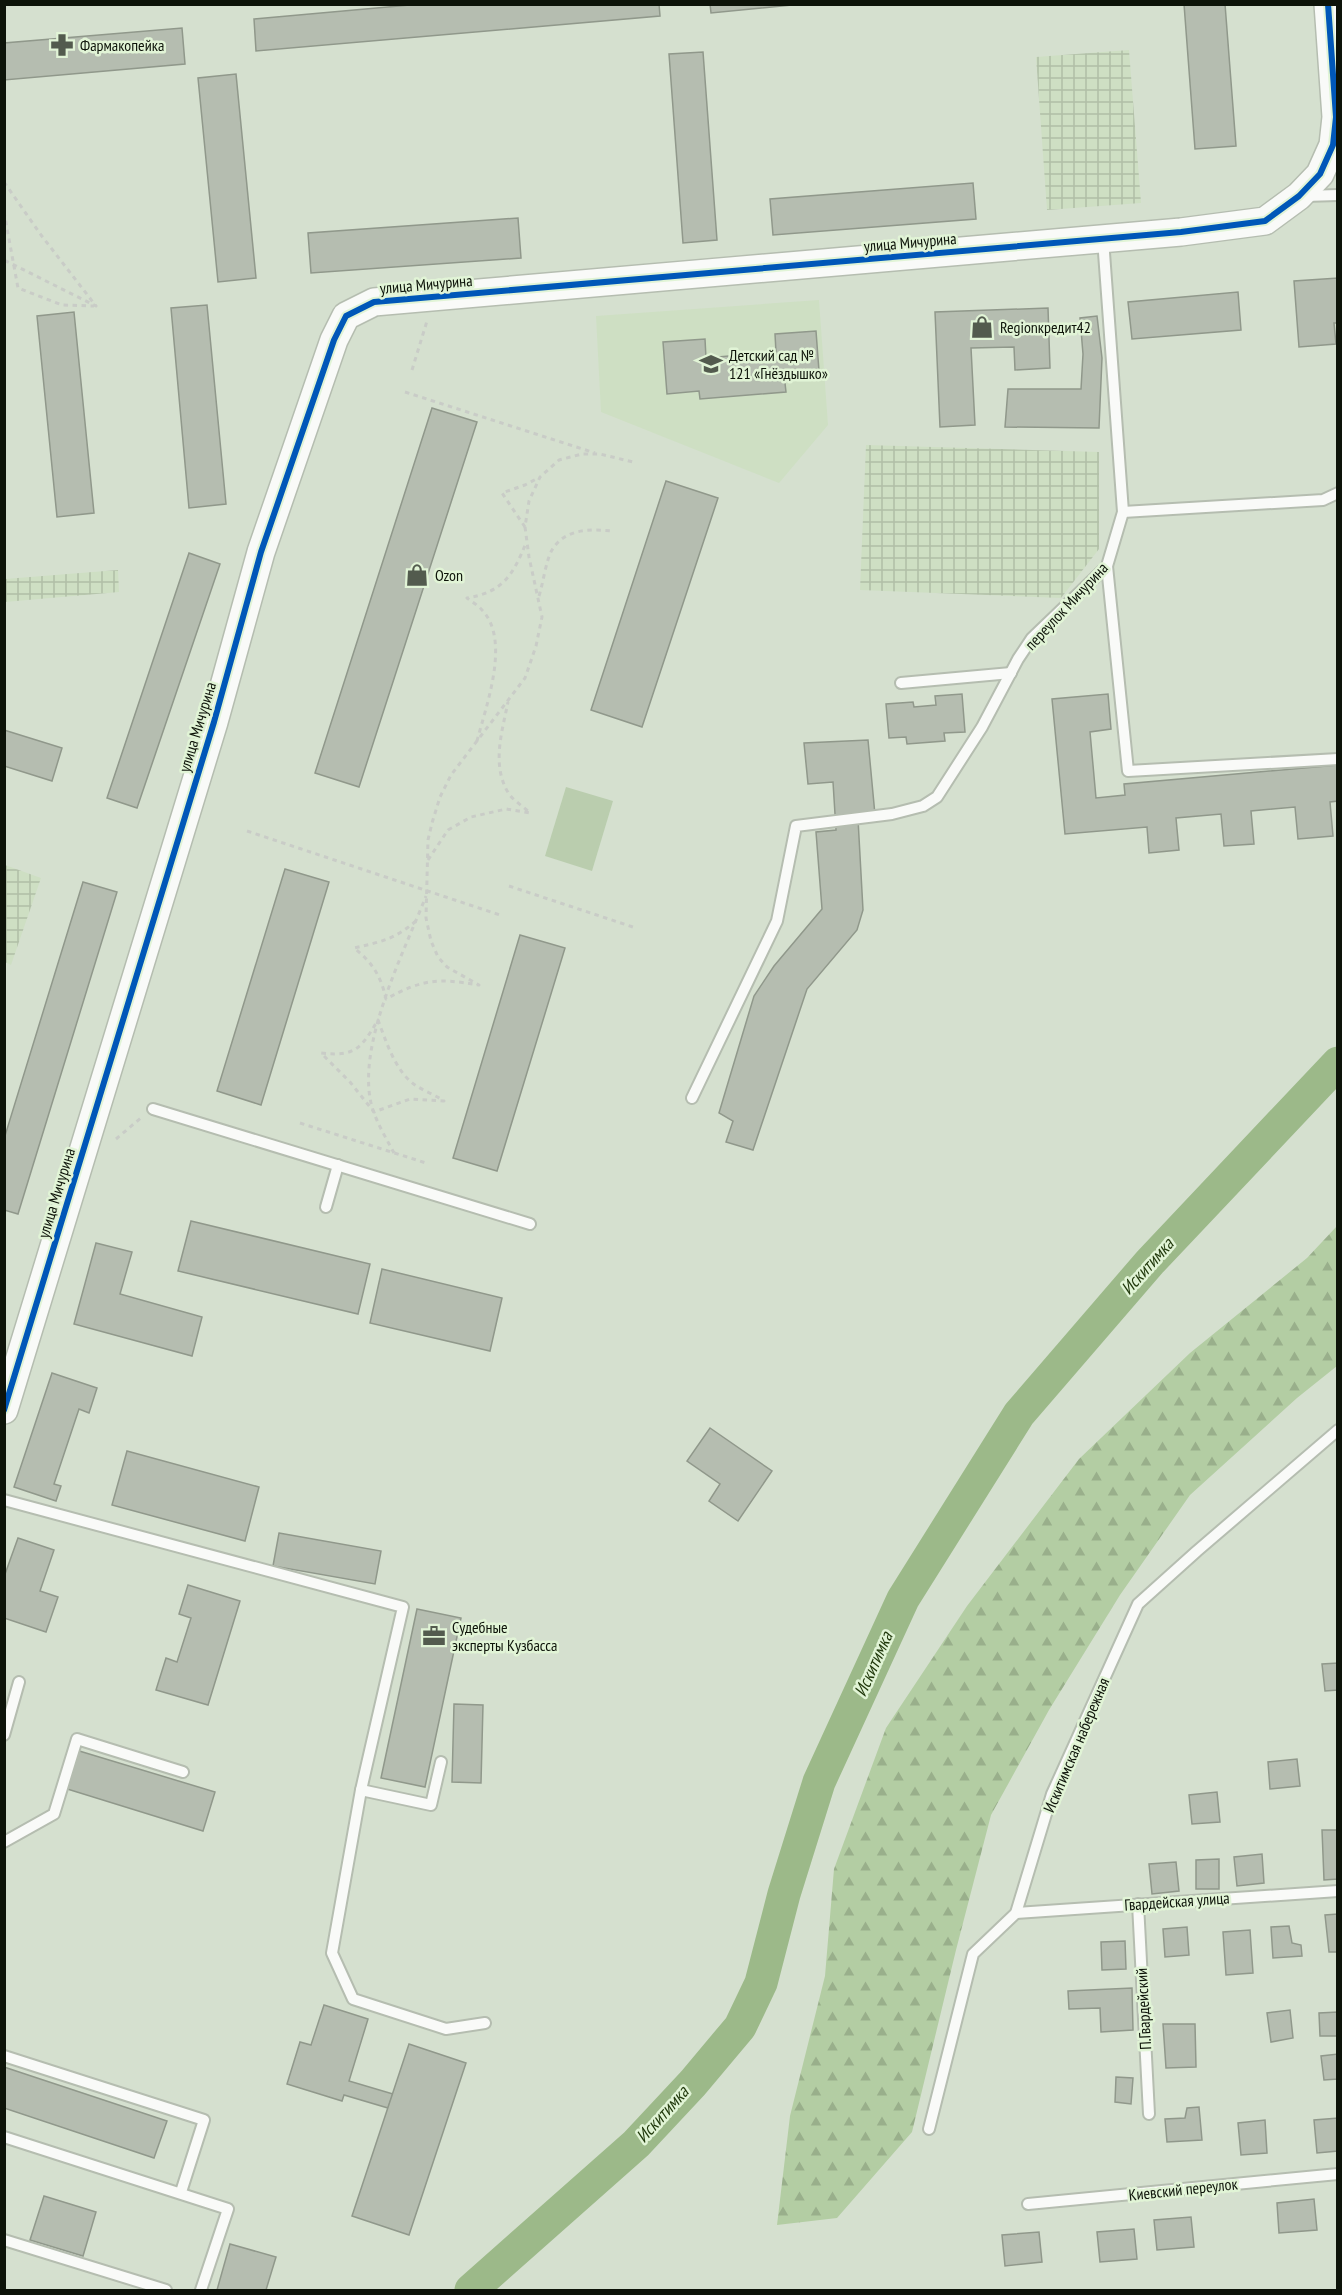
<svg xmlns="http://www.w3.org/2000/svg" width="1342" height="2295" viewBox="0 0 1342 2295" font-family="'PT Sans Narrow',sans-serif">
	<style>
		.built { fill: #cedfc3 }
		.industrial { fill: url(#industrial-grid) }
		.forest { fill: url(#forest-firs) }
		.park { fill: #bacdae }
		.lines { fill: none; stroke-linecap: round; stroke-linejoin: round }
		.river { stroke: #9cb989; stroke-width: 33 }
		.building { fill: #b5bdb0; stroke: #90988b; stroke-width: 1.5 }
		.service-casing { stroke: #b5bdb0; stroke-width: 14 }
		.tertiary-casing { stroke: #b5bdb0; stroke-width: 30 }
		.path { stroke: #c9ccc7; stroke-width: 3; stroke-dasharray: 4.5 4.5; stroke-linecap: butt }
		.service { stroke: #f9faf8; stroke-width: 10 }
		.tertiary { stroke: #f9faf8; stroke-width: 27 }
		.cycleway-casing { stroke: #e1f4d6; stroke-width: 10 }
		.cycleway { stroke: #0057b8; stroke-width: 6 }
		.labels { text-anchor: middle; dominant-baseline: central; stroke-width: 5; stroke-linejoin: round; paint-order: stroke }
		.poi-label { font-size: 16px; fill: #0d1309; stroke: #e1f4d6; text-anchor: start }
		.street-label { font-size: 16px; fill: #0d1309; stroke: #e1f4d6 }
		.water-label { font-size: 18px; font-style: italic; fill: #1f370a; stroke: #e1f4d6 }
	</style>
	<defs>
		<pattern id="industrial-grid" width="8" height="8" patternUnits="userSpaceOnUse" patternTransform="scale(1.5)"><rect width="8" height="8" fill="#cedfc3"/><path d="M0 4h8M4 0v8" fill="none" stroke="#b0bea6"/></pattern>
		<pattern id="forest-firs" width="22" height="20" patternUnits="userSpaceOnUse" patternTransform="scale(1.5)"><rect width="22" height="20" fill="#b3cda3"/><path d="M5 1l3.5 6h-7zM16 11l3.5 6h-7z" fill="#99af8b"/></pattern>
	</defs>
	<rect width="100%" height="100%" fill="#d5e0cf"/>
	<path class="built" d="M819 300 828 425 779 483 601 412 596 316Z"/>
	<g class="industrial">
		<path d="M1129 50 1141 203 1047 210 1036 57Z"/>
		<path d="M866 445 1099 452V549L1061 598 860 590Z"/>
		<path d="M118 570 119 592 5 602V579Z"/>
		<path d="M5 865 41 878 11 965 5 962Z"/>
	</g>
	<path class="forest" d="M1337 1226V1366L1297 1398 1190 1495 1120 1595 1049 1710 991 1815 956 1950 912 2132 837 2218 777 2225 790 2116 825 1976 834 1869 886 1728 967 1606 1079 1459 1190 1353 1307 1258Z"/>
	<path class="park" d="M566 787 613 801 592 871 545 856Z"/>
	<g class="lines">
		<path class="river" d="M471 2290 636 2144 693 2083 740 2027 761 1983 784 1894 819 1782 903 1599 1019 1414 1150 1262 1338 1063"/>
	</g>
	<g class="building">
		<path d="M421 4H659L660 16 256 51 254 19Z"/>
		<path d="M710 4H802L711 13Z"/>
		<path d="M1184 4H1225L1236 146 1195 149Z"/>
		<path d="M182 28 185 64 4 80V43Z"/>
		<path d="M703 52 717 240 683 243 669 54Z"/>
		<path d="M236 74 256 278 218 282 198 78Z"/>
		<path d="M973 183 976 219 773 235 770 199Z"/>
		<path d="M518 218 521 258 311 273 308 233Z"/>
		<path d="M1338 278V323H1334L1336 344 1299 347 1294 281Z"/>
		<path d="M1238 292 1241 330 1132 339 1128 302Z"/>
		<path d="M207 305 226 504 189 508 171 308Z"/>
		<path d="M1048 308 1050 368 1015 370 1014 347 971 348 975 425 940 427 935 312Z"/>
		<path d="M74 312 94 513 57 517 37 316Z"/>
		<path d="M1097 316 1102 358 1099 428 1005 427 1008 389H1081L1083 354 1080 318Z"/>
		<path d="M816 331 819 371 784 374 786 392 700 399 699 391 667 394 663 342 705 339 706 358 776 352 775 334Z"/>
		<path d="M432 408 477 422 359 787 315 773Z"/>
		<path d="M666 481 718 498 642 727 591 710Z"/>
		<path d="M189 553 220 564 137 808 107 798Z"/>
		<path d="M962 694 965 732 944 733 945 741 907 744 906 737 889 738 886 704 913 702 914 707 936 705 935 696Z"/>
		<path d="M1108 694 1111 729 1090 732 1096 798 1125 795 1124 784 1338 765V801L1330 802 1333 836 1298 839 1295 807 1251 811 1254 844 1224 846 1221 814 1176 818 1179 850 1149 853 1147 827 1065 834 1052 699Z"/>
		<path d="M4 730 62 748 52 781 4 766Z"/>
		<path d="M868 740 875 815 858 819 863 910 857 930 807 989 753 1150 726 1142 733 1121 719 1113 754 996 774 966 822 909 816 832 836 830 833 782 808 784 804 743Z"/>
		<path d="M285 869 329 882 261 1105 217 1091Z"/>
		<path d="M83 882 117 892 18 1214 4 1210V1139Z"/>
		<path d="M520 935 565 948 497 1171 453 1158Z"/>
		<path d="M191 1221 370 1264 358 1314 178 1271Z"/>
		<path d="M96 1243 132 1252 120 1294 202 1317 192 1356 74 1324Z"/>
		<path d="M382 1269 502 1298 490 1351 370 1323Z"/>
		<path d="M52 1373 97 1388 89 1413 79 1409 54 1484 61 1486 56 1501 14 1487Z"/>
		<path d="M710 1428 772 1471 738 1521 709 1501 720 1484 687 1461Z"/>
		<path d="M127 1451 259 1487 245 1541 112 1505Z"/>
		<path d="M279 1533 381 1551 375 1584 273 1566Z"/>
		<path d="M18 1538 54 1550 40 1591 58 1597 46 1632 4 1618V1577Z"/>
		<path d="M188 1585 240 1601 208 1705 156 1690 166 1658 177 1662 191 1618 179 1614Z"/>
		<path d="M417 1609 461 1618 425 1787 381 1778Z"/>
		<path d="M1338 1663V1690L1325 1691 1322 1664Z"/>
		<path d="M454 1704 483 1705 481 1783 452 1782Z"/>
		<path d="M76 1750 215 1792 203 1831 64 1788Z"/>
		<path d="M1297 1759 1300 1786 1270 1789 1268 1762Z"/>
		<path d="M1217 1792 1220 1822 1192 1824 1189 1795Z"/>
		<path d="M1322 1830H1338V1879L1324 1880Z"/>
		<path d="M1262 1854 1264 1883 1237 1886 1234 1857Z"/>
		<path d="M1219 1859V1889H1196V1860Z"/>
		<path d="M1176 1862 1179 1891 1152 1894 1149 1864Z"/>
		<path d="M1338 1914V1952H1329L1325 1915Z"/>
		<path d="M1289 1926 1292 1943 1301 1945 1302 1956 1273 1958 1271 1927Z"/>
		<path d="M1187 1927 1189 1955 1165 1957 1163 1929Z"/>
		<path d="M1250 1930 1253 1973 1226 1975 1223 1932Z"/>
		<path d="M1125 1941 1126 1969 1102 1970 1101 1942Z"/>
		<path d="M1132 1988 1133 2030 1101 2032 1100 2008 1069 2009 1068 1991Z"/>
		<path d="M324 2005 368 2019 349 2081 393 2094 388 2108 344 2095 342 2101 287 2084 300 2042 311 2045Z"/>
		<path d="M1290 2010 1293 2038 1271 2042 1267 2013Z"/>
		<path d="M1338 2012V2036H1320L1319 2013Z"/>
		<path d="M1163 2024H1195L1196 2067 1166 2068Z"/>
		<path d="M409 2044 466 2063 409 2235 352 2216Z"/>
		<path d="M1338 2054V2079L1324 2080 1321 2056Z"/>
		<path d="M4 2067 167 2121 154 2158 4 2108Z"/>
		<path d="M1116 2077 1133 2078 1131 2104 1115 2102Z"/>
		<path d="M1199 2107 1202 2140 1167 2142 1165 2119 1185 2118 1187 2108Z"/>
		<path d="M1338 2118V2151L1317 2153 1314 2120Z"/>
		<path d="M1265 2120 1267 2153 1241 2155 1238 2123Z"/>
		<path d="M44 2196 96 2212 83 2256 30 2240Z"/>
		<path d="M1314 2199 1317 2230 1279 2233 1277 2203Z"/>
		<path d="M1191 2217 1194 2247 1157 2250 1154 2220Z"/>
		<path d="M1134 2229 1137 2259 1100 2262 1097 2232Z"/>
		<path d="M1039 2232 1042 2262 1005 2266 1002 2235Z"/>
		<path d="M230 2244 276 2257 266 2290H217Z"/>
	</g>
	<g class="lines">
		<g class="service-casing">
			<g id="service">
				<path d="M1305 196 1338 195"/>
				<path d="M1123 512 1323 500 1338 493"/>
				<path d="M1107 566 1128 771 1338 759"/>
				<path d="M901 683 1011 673"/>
				<path d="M692 1098 777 921 796 826 892 814 923 806 937 797 982 727 1018 659 1032 638 1107 566 1123 512 1103 239"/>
				<path d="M153 1109 530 1224"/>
				<path d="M326 1207 338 1165"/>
				<path d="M4 1500 403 1607 361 1790 332 1953 353 1999 446 2029 485 2023"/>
				<path d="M4 1735 19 1682"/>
				<path d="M361 1790 431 1805 441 1762"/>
				<path d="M4 1842 54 1814 77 1739 183 1772"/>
				<path d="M1138 1904 1149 2114"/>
				<path d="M1016 1913 1338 1891"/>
				<path d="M4 2056 204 2120 181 2192"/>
				<path d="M929 2129 973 1954 1016 1913 1052 1794 1138 1604 1197 1551 1338 1430"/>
				<path d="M4 2137 228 2209 201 2290"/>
				<path d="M1028 2204 1338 2174"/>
				<path d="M4 2240 166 2290"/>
			</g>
		</g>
		<g class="tertiary-casing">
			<path id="tertiary" d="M4 1410 214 722 261 552 334 340 346 316 374 302 1181 232 1265 221 1299 196 1320 174 1333 145 1336 117 1328 4"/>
		</g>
		<g class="path">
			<path d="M4 182 41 235 96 306 4 260"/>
			<path d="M4 212 18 288 62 305 94 306"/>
			<path d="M412 370 427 321"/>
			<path d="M405 392 595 453"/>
			<path d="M525 527 502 493 525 485 538 478"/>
			<path d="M539 596C543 584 546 560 552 550 565 528 591 529 613 531"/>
			<path d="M477 741C486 706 511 640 482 610 478 605 472 602 467 598 503 592 513 575 526 543"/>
			<path d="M247 831 500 915"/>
			<path d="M428 860 448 830 471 817 506 809 530 813C524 807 514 801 509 794 491 766 502 732 508 702"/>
			<path d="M509 886 636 928"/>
			<path d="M416 921C395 939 381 942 354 948 372 962 381 976 386 999 423 979 437 978 479 985L447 967 438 957 431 941 426 918 428 840 432 823 440 797 451 775 525 678 536 646 542 617 529 557 525 527 529 501 540 477 559 460 582 454H600L633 462"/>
			<path d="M378 1020C386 1041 395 1071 415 1085 424 1091 435 1095 444 1101L410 1099 374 1112 350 1082 321 1053C356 1057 361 1048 378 1020Z"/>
			<path d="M300 1123 426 1163"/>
			<path d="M116 1139 142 1117"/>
			<path d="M394 1153C385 1136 373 1117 370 1098 360 1038 404 952 426 896"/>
		</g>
		<use href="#service" class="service"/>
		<use href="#tertiary" class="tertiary"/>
		<g class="cycleway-casing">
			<path id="cycleway" d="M4 1410 214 722 261 552 334 340 346 316 374 302 1181 232 1265 221 1299 196 1320 174 1333 145 1336 117 1328 4"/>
		</g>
		<use href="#cycleway" class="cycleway"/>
	</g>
	<defs>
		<g id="pharmacy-bare" transform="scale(1.8)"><path d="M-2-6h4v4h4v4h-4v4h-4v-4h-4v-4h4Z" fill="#535b4e" stroke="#e1f4d6" stroke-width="2.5" paint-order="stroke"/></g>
		<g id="shop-bare" transform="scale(1.8)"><path d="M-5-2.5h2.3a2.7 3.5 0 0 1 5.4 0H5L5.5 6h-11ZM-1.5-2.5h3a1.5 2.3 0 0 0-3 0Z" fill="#535b4e" stroke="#e1f4d6" stroke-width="2.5" paint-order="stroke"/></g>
		<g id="school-bare" transform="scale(1.8)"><path d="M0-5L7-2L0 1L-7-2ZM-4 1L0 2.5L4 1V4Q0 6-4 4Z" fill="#535b4e" stroke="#e1f4d6" stroke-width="2.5" paint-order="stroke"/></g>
		<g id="office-bare" transform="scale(1.8)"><path d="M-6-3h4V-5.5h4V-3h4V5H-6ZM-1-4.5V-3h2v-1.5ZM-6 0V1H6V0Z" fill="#535b4e" stroke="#e1f4d6" stroke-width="2.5" paint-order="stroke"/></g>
	</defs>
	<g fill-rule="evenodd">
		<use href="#pharmacy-bare" x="62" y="45"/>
		<use href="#shop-bare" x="982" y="327"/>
		<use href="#school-bare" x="711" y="364"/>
		<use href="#shop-bare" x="417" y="575"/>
		<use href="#office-bare" x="434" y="1636"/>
	</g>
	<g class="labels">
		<g class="poi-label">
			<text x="80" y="45">Фармакопейка</text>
			<text x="1000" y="327">Regionкредит42</text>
			<text x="729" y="355">Детский сад №<tspan x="729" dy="18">121 «Гнёздышко»</tspan></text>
			<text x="435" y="575">Ozon</text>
			<text x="452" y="1627">Судебные<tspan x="452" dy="18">эксперты Кузбасса</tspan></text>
		</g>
		<g class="street-label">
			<text transform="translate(910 242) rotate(-5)">улица Мичурина</text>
			<text transform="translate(426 284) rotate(-5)">улица Мичурина</text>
			<text transform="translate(1066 606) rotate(-47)">переулок Мичурина</text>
			<text transform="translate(197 727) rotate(-73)">улица Мичурина</text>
			<text transform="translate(56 1193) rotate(-73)">улица Мичурина</text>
			<text transform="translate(1076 1745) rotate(-67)">Искитимская набережная</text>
			<text transform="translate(1177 1901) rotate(-4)">Гвардейская улица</text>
			<text transform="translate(1143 2009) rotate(-93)">П.Гвардейский</text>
			<text transform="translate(1183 2189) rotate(-6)">Киевский переулок</text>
		</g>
		<g class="water-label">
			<text transform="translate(1147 1266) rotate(-48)">Искитимка</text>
			<text transform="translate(873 1664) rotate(-66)">Искитимка</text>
			<text transform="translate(662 2114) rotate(-48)">Искитимка</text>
		</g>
	</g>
	<rect width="1342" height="2295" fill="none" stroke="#0d1309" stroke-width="12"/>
</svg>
